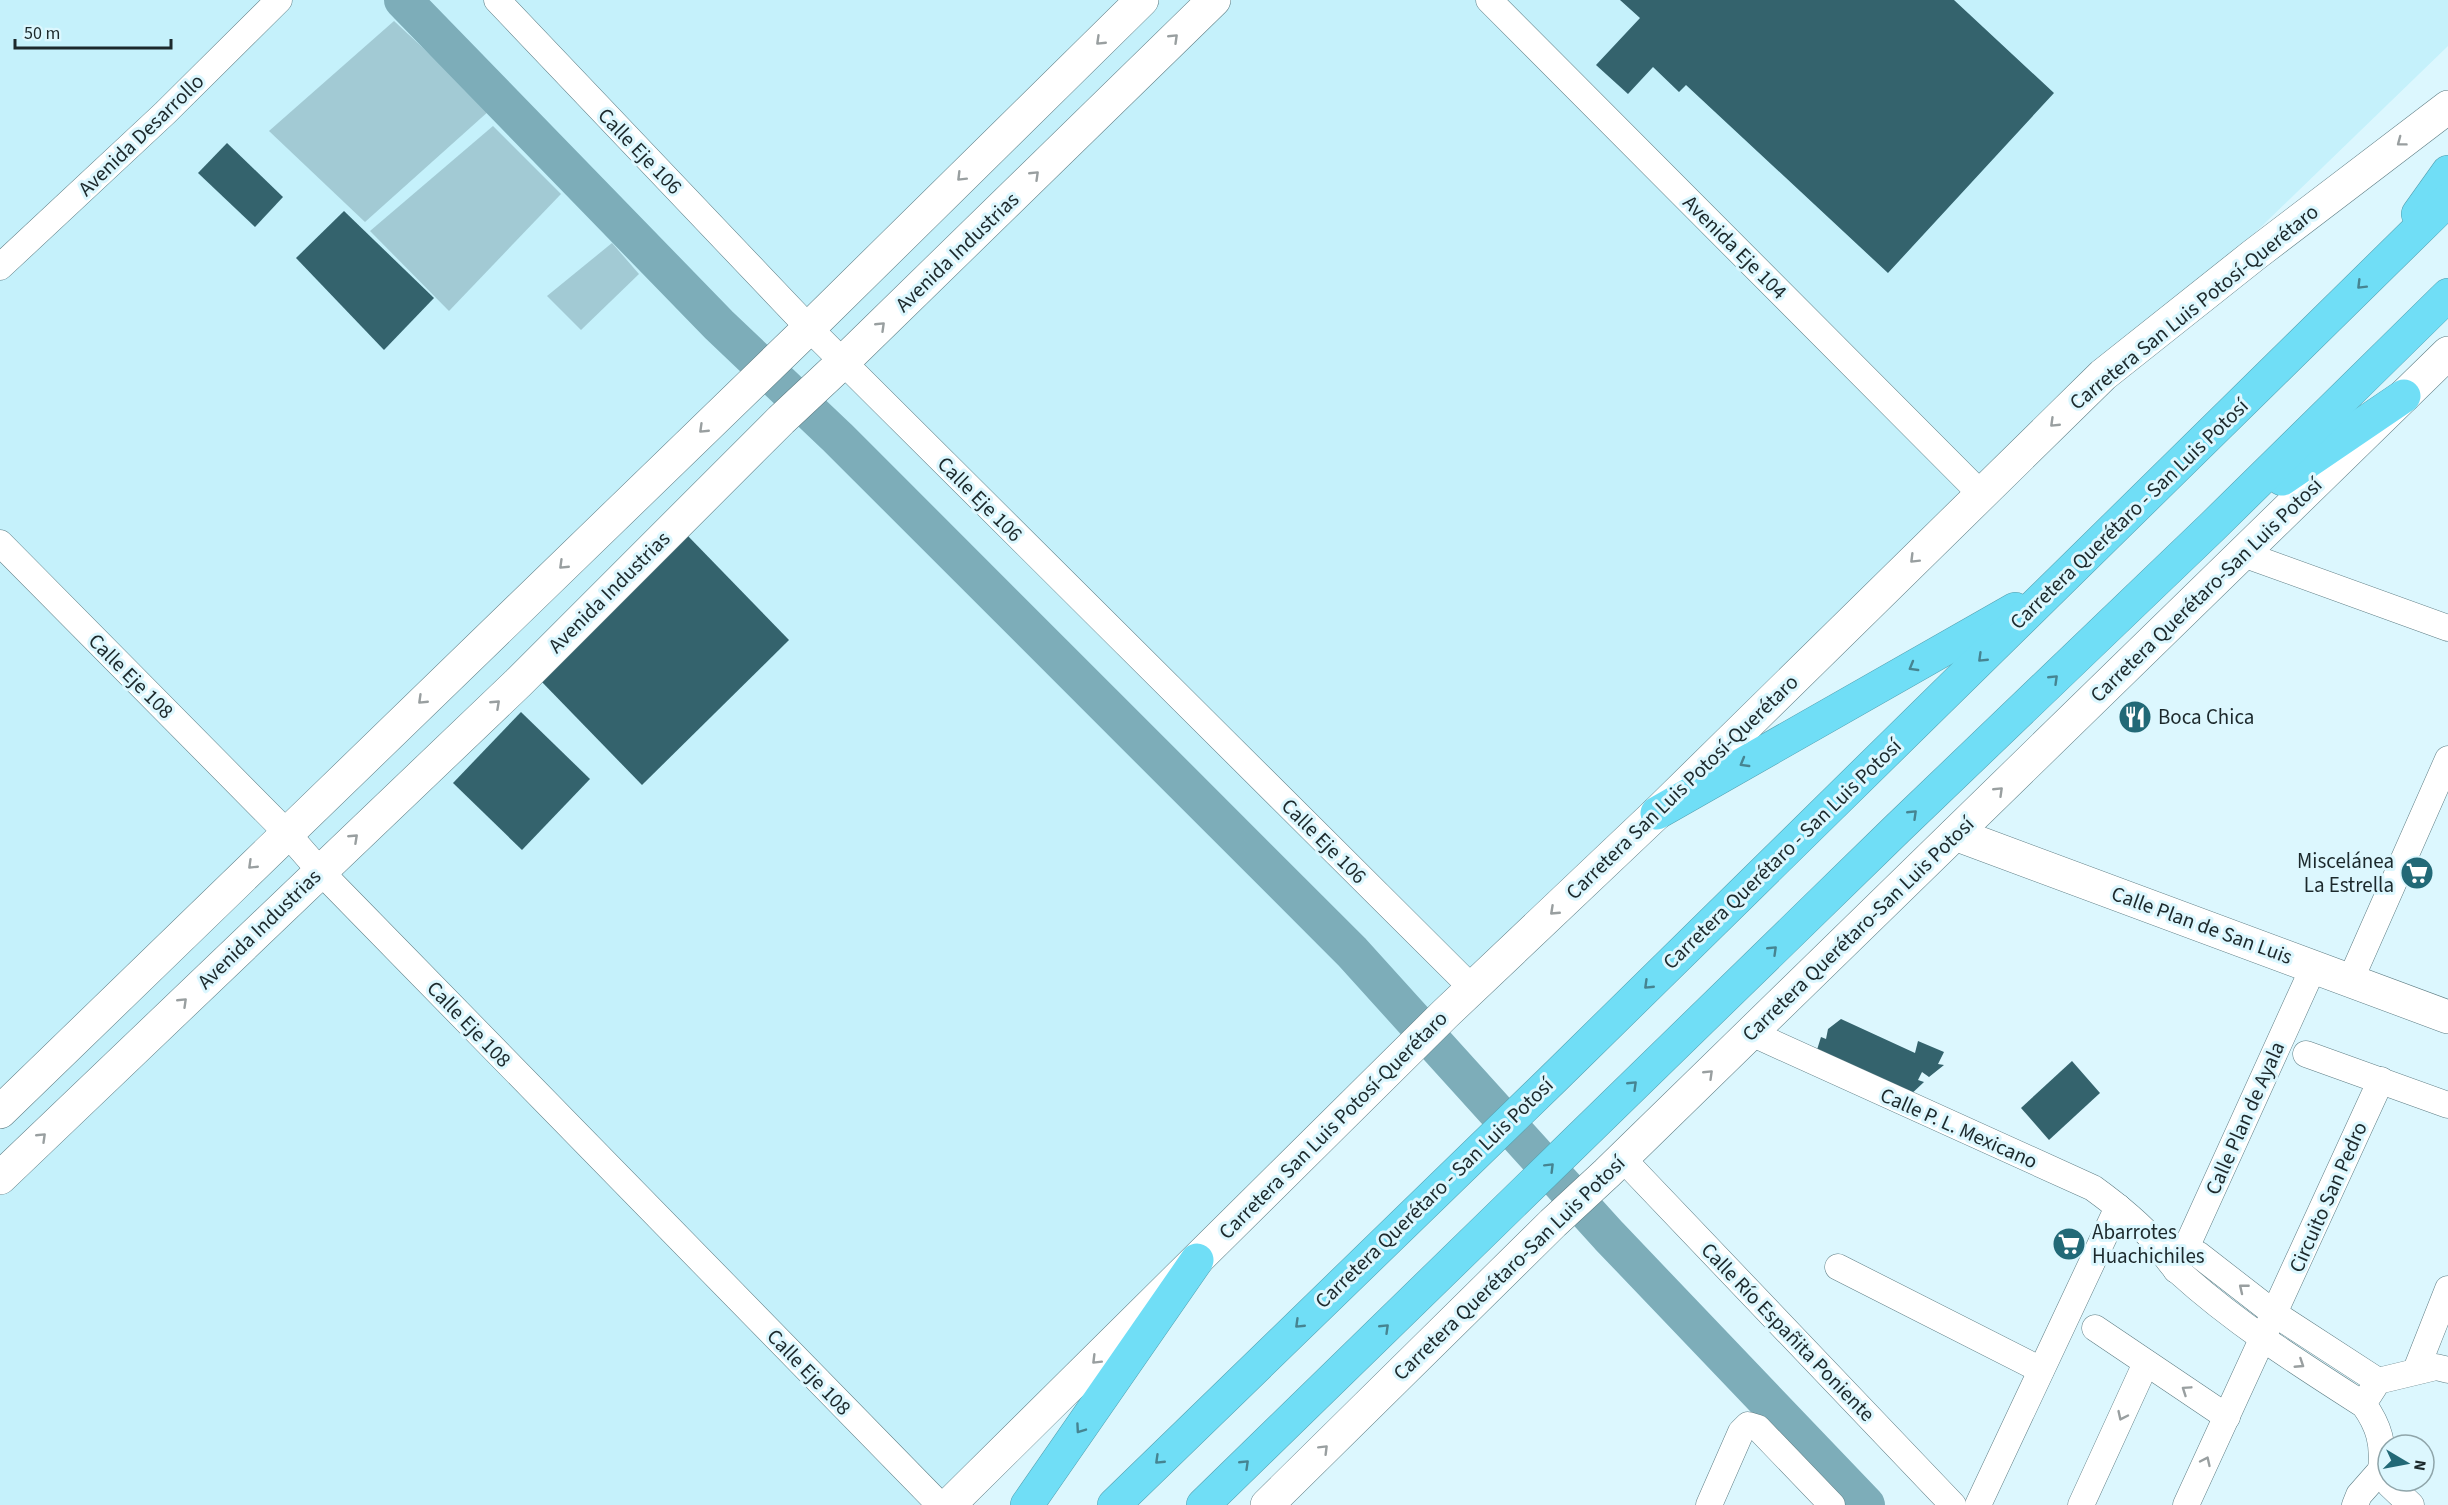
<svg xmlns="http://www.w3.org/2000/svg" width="2448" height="1505" viewBox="0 0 2448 1505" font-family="'Source Sans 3',sans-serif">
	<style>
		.built { fill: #c5f1fb }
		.green { fill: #a2cad4 }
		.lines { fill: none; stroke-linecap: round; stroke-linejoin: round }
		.river { stroke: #7dadb9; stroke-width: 38 }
		.building { fill: #34636d }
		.street-casing { stroke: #5e7d84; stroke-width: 27 }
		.secondary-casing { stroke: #5e7d84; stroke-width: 34 }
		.highway-casing { stroke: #539faf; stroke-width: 34 }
		.street { stroke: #fff; stroke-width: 26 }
		.secondary { stroke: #fff; stroke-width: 33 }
		.highway { stroke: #70def6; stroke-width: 33 }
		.oneway { stroke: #999fa0 }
		.oneway2 { stroke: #468491 }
		.labels { text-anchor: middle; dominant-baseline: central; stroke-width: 6; stroke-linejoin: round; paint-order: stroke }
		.street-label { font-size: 21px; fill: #1c292c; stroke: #dcf7fe }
		.poi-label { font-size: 21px; fill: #1c292c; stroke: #dcf7fe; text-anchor: start }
	</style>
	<rect width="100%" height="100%" fill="#dcf7fe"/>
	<path class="built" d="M0 0H2448V46L940 1505H0Z"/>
	<g class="green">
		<path d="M394 21 490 110 365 222 269 131Z"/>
		<path d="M493 126 561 194 449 311 370 231Z"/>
		<path d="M612 243 639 274 581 330 547 296Z"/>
	</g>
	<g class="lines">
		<path class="river" d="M403 0 719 325 838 438 1352 952 1609 1236 1866 1505"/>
	</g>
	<g class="building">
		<path d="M1620 0H1954L2054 93 1888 273 1686 85 1679 92 1653 67 1628 94 1596 65 1640 18Z"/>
		<path d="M227 143 283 197 255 227 198 173Z"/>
		<path d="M344 211 434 298 384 350 296 258Z"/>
		<path d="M687 535 789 640 642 785 540 680Z"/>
		<path d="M521 712 590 779 522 850 453 783Z"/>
		<path d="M1841 1019 1915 1053 1918 1041 1944 1052 1938 1064 1944 1065 1929 1077 1922 1072 1918 1080 1924 1082 1907 1098 1816 1053 1821 1037 1826 1039 1828 1029Z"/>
		<path d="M2072 1061 2100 1093 2049 1140 2021 1108Z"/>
	</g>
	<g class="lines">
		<g class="street-casing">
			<g id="street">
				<path d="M497 0 809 328 1472 988"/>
				<path d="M1489 0 1981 494"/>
				<path d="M0 267 165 113 279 0"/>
				<path d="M0 543 286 832 320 871 940 1505"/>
				<path d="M2243 554 2448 628"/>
				<path d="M2350 981 2448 759"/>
				<path d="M1751 1033 2093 1188C2115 1204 2138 1222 2155 1242 2163 1251 2169 1263 2178 1271 2235 1323 2300 1364 2364 1405 2379 1426 2384 1444 2381 1470"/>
				<path d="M2306 1054 2448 1105"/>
				<path d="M1623 1159 1953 1505"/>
				<path d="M2170 1244 2186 1248 2199 1255 2275 1314 2378 1381"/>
				<path d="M1838 1267 2041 1370"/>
				<path d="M2176 1270 2314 966"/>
				<path d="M2095 1328 2227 1417"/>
				<path d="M2416 1370 2448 1289"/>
				<path d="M2369 1395 2378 1381 2436 1367 2448 1370"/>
				<path d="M2381 1470 2390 1485 2411 1505"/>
				<path d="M1709 1505 1741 1432 1748 1425 1758 1428 1832 1505"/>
				<path d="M1978 1505 2118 1207"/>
				<path d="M2081 1505 2146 1363"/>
				<path d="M2186 1505 2381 1080"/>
				<path d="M2355 1505 2359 1495 2381 1470"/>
			</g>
		</g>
		<g class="secondary-casing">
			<g id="secondary">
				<path d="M1955 834 2448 1017"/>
				<path d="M0 1112 809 328 1142 0"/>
				<path d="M0 1178 518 683 781 420 843 362 1214 0"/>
				<path d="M949 1505 1445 1014 1657 813 2103 375 2254 255 2448 107"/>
				<path d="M1267 1505 1553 1223 1607 1173 2448 353"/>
			</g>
		</g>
		<g class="highway-casing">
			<g id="highway">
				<path d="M2418 214 2448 172"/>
				<path d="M2282 479 2404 396"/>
				<path d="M1657 813 2015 609"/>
				<path d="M1027 1505 1197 1260"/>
				<path d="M1114 1505 1552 1080 2448 200"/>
				<path d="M1203 1505 1898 828 2211 528 2448 295"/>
			</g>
		</g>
		<use href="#street" class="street"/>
		<use href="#secondary" class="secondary"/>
		<use href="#highway" class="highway"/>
	</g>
	<defs><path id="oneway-chevron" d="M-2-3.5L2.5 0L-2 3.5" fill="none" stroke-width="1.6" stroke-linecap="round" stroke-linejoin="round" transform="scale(1.5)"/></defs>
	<g class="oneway">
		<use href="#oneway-chevron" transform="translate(1174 38) rotate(-44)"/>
		<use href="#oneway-chevron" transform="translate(1100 41) rotate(136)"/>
		<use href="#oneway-chevron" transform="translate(2401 142) rotate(143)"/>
		<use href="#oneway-chevron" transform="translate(1035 175) rotate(-44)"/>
		<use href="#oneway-chevron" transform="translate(961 177) rotate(135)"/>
		<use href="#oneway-chevron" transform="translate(881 326) rotate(-44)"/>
		<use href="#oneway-chevron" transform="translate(2054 423) rotate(136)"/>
		<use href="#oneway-chevron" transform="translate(703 429) rotate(136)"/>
		<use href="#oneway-chevron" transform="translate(1914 559) rotate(135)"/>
		<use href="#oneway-chevron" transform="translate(563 565) rotate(136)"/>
		<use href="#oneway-chevron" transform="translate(422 700) rotate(136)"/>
		<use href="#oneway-chevron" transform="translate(496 704) rotate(-43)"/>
		<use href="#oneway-chevron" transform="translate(1999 791) rotate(-44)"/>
		<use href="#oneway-chevron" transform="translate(354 838) rotate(-43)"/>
		<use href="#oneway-chevron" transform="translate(252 865) rotate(136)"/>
		<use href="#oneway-chevron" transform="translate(1554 911) rotate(137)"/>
		<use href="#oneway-chevron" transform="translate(183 1002) rotate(-44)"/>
		<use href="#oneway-chevron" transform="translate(1709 1074) rotate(-44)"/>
		<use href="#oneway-chevron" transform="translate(42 1137) rotate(-44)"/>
		<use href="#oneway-chevron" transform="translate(2243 1288) rotate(-141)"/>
		<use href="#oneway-chevron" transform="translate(1096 1360) rotate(135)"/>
		<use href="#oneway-chevron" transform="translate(2300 1364) rotate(33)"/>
		<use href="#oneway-chevron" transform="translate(2186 1390) rotate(-146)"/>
		<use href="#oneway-chevron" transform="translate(2122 1416) rotate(115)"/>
		<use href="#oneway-chevron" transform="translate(1324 1449) rotate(-45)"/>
		<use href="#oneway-chevron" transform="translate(2206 1461) rotate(-65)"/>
	</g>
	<g class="oneway2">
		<use href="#oneway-chevron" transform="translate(2361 285) rotate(135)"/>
		<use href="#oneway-chevron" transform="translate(1982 658) rotate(136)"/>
		<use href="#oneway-chevron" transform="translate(1913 667) rotate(150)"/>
		<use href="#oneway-chevron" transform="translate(2054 679) rotate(-44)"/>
		<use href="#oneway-chevron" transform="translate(1744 763) rotate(150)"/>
		<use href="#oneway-chevron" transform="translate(1913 814) rotate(-44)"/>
		<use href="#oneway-chevron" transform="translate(1773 950) rotate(-44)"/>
		<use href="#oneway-chevron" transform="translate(1648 985) rotate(136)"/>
		<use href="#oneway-chevron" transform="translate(1633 1085) rotate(-44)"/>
		<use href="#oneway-chevron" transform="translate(1550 1167) rotate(-45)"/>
		<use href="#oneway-chevron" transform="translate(1299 1324) rotate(136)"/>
		<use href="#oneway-chevron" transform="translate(1385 1328) rotate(-44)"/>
		<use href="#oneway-chevron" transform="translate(1080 1429) rotate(125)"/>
		<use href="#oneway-chevron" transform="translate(1159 1460) rotate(136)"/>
		<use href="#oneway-chevron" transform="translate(1245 1464) rotate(-44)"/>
	</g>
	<defs>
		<g id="restaurant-disc" transform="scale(1.725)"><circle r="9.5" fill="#226977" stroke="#dcf7fe"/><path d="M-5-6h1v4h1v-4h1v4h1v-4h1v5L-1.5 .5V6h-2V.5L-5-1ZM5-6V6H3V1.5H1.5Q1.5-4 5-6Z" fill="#fff"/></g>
		<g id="supermarket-disc" transform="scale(1.725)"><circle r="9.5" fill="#226977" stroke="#dcf7fe"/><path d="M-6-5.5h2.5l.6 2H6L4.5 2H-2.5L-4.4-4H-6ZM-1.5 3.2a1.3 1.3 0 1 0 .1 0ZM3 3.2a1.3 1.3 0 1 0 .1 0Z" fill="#fff"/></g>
	</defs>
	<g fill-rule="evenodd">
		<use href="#restaurant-disc" x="2135" y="717"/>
		<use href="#supermarket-disc" x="2417" y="873"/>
		<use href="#supermarket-disc" x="2069" y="1244"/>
	</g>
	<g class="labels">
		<g class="street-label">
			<text transform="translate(141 135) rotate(-44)">Avenida Desarrollo</text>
			<text transform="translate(640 151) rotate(46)">Calle Eje 106</text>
			<text transform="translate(1735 247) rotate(45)">Avenida Eje 104</text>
			<text transform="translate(957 252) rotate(-44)">Avenida Industrias</text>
			<text transform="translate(2194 307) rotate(-39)">Carretera San Luis Potosí-Querétaro</text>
			<text transform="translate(980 499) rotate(45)">Calle Eje 106</text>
			<text transform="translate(2129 514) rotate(-44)">Carretera Querétaro - San Luis Potosí</text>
			<text transform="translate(2206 590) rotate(-44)">Carretera Querétaro-San Luis Potosí</text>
			<text transform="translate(609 592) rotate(-45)">Avenida Industrias</text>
			<text transform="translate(131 676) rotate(45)">Calle Eje 108</text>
			<text transform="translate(1682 787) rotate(-44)">Carretera San Luis Potosí-Querétaro</text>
			<text transform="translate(1324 841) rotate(45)">Calle Eje 106</text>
			<text transform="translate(1782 854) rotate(-44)">Carretera Querétaro - San Luis Potosí</text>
			<text transform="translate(2202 925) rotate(20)">Calle Plan de San Luis</text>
			<text transform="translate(259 929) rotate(-44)">Avenida Industrias</text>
			<text transform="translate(1858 929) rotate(-44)">Carretera Querétaro-San Luis Potosí</text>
			<text transform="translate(469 1024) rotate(46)">Calle Eje 108</text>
			<text transform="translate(2245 1118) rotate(-66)">Calle Plan de Ayala</text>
			<text transform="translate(1333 1125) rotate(-45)">Carretera San Luis Potosí-Querétaro</text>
			<text transform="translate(1959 1128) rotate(24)">Calle P. L. Mexicano</text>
			<text transform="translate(1434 1193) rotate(-44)">Carretera Querétaro - San Luis Potosí</text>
			<text transform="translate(2328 1197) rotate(-66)">Circuito San Pedro</text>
			<text transform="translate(1509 1268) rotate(-44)">Carretera Querétaro-San Luis Potosí</text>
			<text transform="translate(1788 1332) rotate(46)">Calle Río Españita Poniente</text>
			<text transform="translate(809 1372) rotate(46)">Calle Eje 108</text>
		</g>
		<g class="poi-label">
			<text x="2158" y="717">Boca Chica</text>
			<text x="2394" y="861" text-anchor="end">Miscelánea<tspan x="2394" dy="24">La Estrella</tspan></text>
			<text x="2092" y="1232">Abarrotes<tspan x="2092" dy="24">Huachichiles</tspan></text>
		</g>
	</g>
	<g transform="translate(2406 1463) rotate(100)"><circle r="28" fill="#dcf7fe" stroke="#8fa5aa" stroke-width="1.5"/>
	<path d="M0-4.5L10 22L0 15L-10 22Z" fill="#226977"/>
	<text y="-9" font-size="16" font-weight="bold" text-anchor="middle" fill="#1c292c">N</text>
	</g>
	<path d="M15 39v9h156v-9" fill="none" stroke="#1c292c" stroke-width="3"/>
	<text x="24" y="39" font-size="18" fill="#1c292c" stroke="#dcf7fe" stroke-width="4.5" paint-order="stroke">50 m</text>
</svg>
